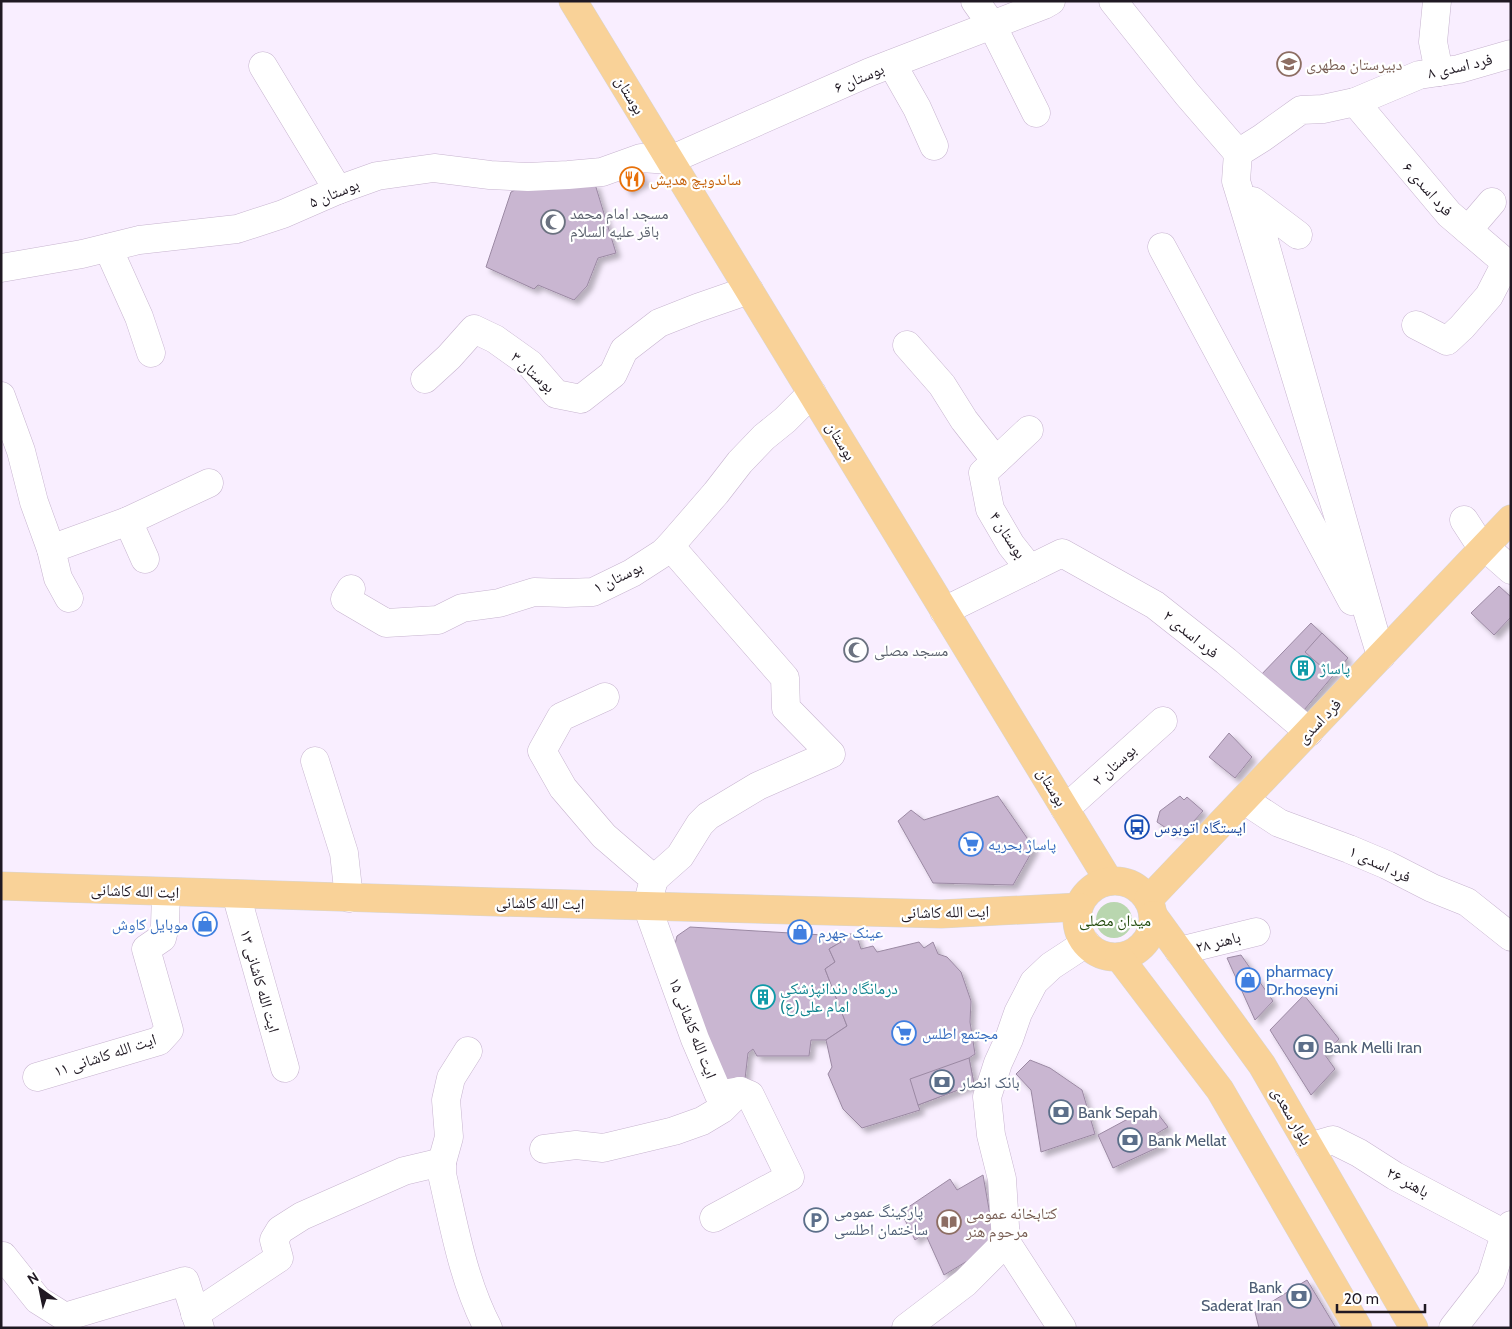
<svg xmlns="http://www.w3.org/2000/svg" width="1512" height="1329" viewBox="0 0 1512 1329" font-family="Cabin,'Noto Naskh Arabic',sans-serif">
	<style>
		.green { fill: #b9d6af }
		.building { fill: #c9b6d1; stroke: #9b89a3; filter: url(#shadow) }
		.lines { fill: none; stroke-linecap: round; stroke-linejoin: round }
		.minor-casing { stroke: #c7b4cf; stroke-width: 29 }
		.major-casing { stroke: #d7d6d7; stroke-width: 29 }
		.minor { stroke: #fff; stroke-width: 28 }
		.major { stroke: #f9d298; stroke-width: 28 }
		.labels { text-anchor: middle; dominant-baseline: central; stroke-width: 4.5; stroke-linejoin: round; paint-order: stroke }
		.education-label { font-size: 16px; fill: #785e54; stroke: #fff; text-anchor: start }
		.street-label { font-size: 16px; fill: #201923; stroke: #fff }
		.food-label { font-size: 16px; fill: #c56008; stroke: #fff; text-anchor: start }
		.worship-label { font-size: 16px; fill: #5b616d; stroke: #fff; text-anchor: start }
		.culture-label { font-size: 16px; fill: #0d838f; stroke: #fff; text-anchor: start }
		.transit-label { font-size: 16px; fill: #164399; stroke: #fff; text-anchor: start }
		.shop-label { font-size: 16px; fill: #366cbe; stroke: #fff; text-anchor: start }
		.park-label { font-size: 16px; fill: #244c0f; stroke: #fff }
		.service-label { font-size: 16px; fill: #4e5e75; stroke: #fff; text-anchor: start }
	</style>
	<defs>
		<filter id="shadow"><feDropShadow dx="4.5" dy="4.5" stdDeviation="2.5" flood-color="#0004"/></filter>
	</defs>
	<rect width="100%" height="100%" fill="#f9eeff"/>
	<circle class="green" cx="1114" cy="920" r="18"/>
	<g class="building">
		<path d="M637 166 645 181 628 191 618 176Z"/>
		<path d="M595 184 616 253 598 258 587 286 574 300 538 285 534 289 486 267 511 192 515 190 521 185Z"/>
		<path d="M1499 586 1511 597V617L1494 635 1471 613Z"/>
		<path d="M1311 623 1348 658 1299 716 1257 679Z"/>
		<path d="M1322 633 1348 658 1332 676 1305 652Z"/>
		<path d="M1229 733 1252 757 1235 778 1209 757Z"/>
		<path d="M998 796 1034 848 1013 885 933 883 898 821 911 810 924 820Z"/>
		<path d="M1180 796 1184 800 1187 797 1203 811 1184 832H1172L1157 822 1160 811Z"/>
		<path d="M690 927 840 936 841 942 829 949 835 962 825 969 847 1026 826 1040H811L809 1056H757L753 1049 748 1053 745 1079 721 1083 673 952 677 936Z"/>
		<path d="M849 934H856L861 949 873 946 877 952 919 942 924 948 933 942 938 954 947 957 961 972 971 1001 970 1022 975 1054 969 1058 974 1084 918 1105 920 1110 862 1128 843 1109 828 1074 832 1067 826 1040 847 1026 825 969 835 962 829 949 841 942 840 936Z"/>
		<path d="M1241 955 1273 1001 1255 1020 1227 958Z"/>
		<path d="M1304 995 1339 1039 1325 1055 1335 1069 1311 1095 1270 1030Z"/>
		<path d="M969 1058 974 1084 918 1105 910 1079Z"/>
		<path d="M1030 1060 1050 1068 1082 1090 1095 1134 1041 1152 1031 1090 1016 1074Z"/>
		<path d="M1152 1106 1168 1127 1156 1134 1163 1145 1113 1168 1098 1135Z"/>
		<path d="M983 1175 993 1232 989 1245 979 1254 944 1275 925 1233 915 1240 901 1212 950 1179 957 1190Z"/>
		<path d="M1307 1280 1336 1328H1259L1255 1312Z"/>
	</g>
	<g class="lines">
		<g class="minor-casing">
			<g id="minor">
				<path d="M975 1 992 25 1036 113"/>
				<path d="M1113 1 1187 94 1238 153 1262 138 1301 110 1323 109 1355 102 1419 75 1459 69 1511 54"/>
				<path d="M1437 1 1433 42 1439 72"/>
				<path d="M892 64 917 108 934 146"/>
				<path d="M263 66 338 190"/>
				<path d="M1355 102 1449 214 1511 267"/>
				<path d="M1238 153 1236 181 1381 656 1253 201 1298 235"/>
				<path d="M1468 230 1492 202"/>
				<path d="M1162 247 1352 601"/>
				<path d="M108 248 139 317 151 353"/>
				<path d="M1 268 82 254 139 240 237 229 283 214 338 190 377 176 434 168 490 175 528 177 568 175 602 172 641 158 670 160 870 72 1044 5 1051 1"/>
				<path d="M1416 325 1447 341 1462 327 1489 296 1506 263"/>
				<path d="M907 345 942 385 964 420 996 461"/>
				<path d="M425 379 449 357 474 329 495 339 530 364 556 394 581 399 613 374 624 350 659 323 697 308 749 290"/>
				<path d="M1 396 21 451 34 502 51 549 58 578 69 598"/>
				<path d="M1029 430 983 473 990 509 1011 545 1030 569"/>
				<path d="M1464 520 1477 540 1511 570"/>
				<path d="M128 521 145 559"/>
				<path d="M51 549 128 521 209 483"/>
				<path d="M351 589 345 599 386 623 438 620 462 608 499 603 534 592 566 593 593 592 632 573 663 553 670 546 716 493 740 462 764 437 785 420 812 393"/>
				<path d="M944 611 1062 553 1155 605 1226 661 1309 732"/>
				<path d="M605 697 561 717 542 751 563 788 604 836 654 879 647 906 695 1039 719 1095 740 1091 750 1095 790 1177 714 1218"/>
				<path d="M315 761 344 853 349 898"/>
				<path d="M1244 800 1279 823 1349 849 1387 865 1432 888 1467 902 1511 937"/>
				<path d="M1065 809 1163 721"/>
				<path d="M654 879 680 856 700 824 708 816 758 786 831 754 786 708 785 678 670 546"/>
				<path d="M236 894 285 1068"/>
				<path d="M1179 951 1256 932"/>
				<path d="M37 1077 159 1041 169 1030 146 949 162 938 165 926 166 892"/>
				<path d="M1309 1147 1333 1140 1359 1153 1395 1176 1507 1235"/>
				<path d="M544 1149 576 1145 603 1148 674 1131 702 1121 722 1109 740 1091"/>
				<path d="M442 1162 449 1137 446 1100 451 1078 468 1051"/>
				<path d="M1006 1242 1062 1328"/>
				<path d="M1 1257 3 1256 38 1300 65 1317 185 1281 200 1328"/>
				<path d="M195 1314 279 1258 274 1240 280 1230 302 1216 404 1171 442 1162V1174C454 1226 463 1280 488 1328"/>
				<path d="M906 1328 965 1283 1006 1242 1002 1179 991 1135 987 1097 998 1063 1009 1039 1018 1013 1034 982 1051 966 1086 943"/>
				<path d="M1453 1328 1491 1279 1501 1247 1511 1225"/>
			</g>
		</g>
		<g class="major-casing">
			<g id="major">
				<path d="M573 1 1109 881"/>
				<circle cx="1115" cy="919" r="38"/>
				<path d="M1 886 496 902 941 914 1079 907"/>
				<path d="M1148 900 1511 519"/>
				<path d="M1153 915 1262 1065 1414 1328"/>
				<path d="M1119 957 1220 1090 1358 1328"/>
			</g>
		</g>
		<use href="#minor" class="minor"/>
		<use href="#major" class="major"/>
	</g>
	<defs>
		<g id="school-ring" transform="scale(1.25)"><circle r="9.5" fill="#fff" stroke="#8d6e63" stroke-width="1.5"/><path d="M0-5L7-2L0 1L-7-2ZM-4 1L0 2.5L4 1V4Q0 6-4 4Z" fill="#8d6e63"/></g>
		<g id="restaurant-ring" transform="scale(1.25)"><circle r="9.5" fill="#fff" stroke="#e8710a" stroke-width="1.5"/><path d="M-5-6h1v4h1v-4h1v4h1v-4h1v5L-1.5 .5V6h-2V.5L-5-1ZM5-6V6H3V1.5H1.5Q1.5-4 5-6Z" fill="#e8710a"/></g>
		<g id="mosque-ring" transform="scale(1.25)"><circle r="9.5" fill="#fff" stroke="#6b7280" stroke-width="1.5"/><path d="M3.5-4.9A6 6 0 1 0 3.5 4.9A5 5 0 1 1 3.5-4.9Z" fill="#6b7280"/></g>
		<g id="building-ring" transform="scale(1.25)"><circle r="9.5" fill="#fff" stroke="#0f9aa8" stroke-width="1.5"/><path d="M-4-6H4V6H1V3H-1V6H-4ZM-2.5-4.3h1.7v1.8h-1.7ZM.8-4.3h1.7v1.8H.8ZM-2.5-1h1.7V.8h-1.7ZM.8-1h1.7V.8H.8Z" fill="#0f9aa8"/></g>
		<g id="bus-ring" transform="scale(1.25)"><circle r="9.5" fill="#fff" stroke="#1a4fb4" stroke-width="1.5"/><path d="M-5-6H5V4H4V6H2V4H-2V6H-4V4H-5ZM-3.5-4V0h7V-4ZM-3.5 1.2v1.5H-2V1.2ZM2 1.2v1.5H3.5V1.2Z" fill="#1a4fb4"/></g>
		<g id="supermarket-ring" transform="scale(1.25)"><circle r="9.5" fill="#fff" stroke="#3f7fe0" stroke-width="1.5"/><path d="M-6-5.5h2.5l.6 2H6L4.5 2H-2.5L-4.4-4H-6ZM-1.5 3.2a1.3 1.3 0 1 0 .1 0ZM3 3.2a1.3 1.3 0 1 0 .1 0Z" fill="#3f7fe0"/></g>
		<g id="shop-ring" transform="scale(1.25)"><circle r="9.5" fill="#fff" stroke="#3f7fe0" stroke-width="1.5"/><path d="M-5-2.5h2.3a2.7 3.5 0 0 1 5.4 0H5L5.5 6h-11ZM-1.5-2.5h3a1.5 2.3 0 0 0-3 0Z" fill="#3f7fe0"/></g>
		<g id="bank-ring" transform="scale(1.25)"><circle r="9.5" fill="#fff" stroke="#5c6f8a" stroke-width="1.5"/><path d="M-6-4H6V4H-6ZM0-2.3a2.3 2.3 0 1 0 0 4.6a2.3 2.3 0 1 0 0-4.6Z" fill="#5c6f8a"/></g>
		<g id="parking-ring" transform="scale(1.25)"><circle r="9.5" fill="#fff" stroke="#5c6f8a" stroke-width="1.5"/><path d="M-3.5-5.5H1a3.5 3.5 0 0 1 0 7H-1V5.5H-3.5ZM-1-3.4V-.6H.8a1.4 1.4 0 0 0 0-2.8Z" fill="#5c6f8a"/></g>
		<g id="library-ring" transform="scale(1.25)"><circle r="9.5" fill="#fff" stroke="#8d6e63" stroke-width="1.5"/><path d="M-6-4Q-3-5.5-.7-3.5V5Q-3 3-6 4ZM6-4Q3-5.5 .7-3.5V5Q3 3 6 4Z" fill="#8d6e63"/></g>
	</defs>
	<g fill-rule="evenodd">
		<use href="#school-ring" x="1289" y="64"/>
		<use href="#restaurant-ring" x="632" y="179"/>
		<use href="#mosque-ring" x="553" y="222"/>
		<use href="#mosque-ring" x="856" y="650"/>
		<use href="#building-ring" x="1303" y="668"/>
		<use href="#bus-ring" x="1137" y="827"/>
		<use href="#supermarket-ring" x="971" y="844"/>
		<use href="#shop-ring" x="205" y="924"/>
		<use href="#shop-ring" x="800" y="932"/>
		<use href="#shop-ring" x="1248" y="980"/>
		<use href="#building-ring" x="763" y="997"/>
		<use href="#supermarket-ring" x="904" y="1033"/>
		<use href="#bank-ring" x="1306" y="1047"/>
		<use href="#bank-ring" x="942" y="1082"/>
		<use href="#bank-ring" x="1061" y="1112"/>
		<use href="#bank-ring" x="1130" y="1140"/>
		<use href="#parking-ring" x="816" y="1220"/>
		<use href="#library-ring" x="949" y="1222"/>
		<use href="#bank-ring" x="1299" y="1296"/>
	</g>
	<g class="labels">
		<g class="education-label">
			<text x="1306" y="64">دبیرستان مطهری</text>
			<text x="966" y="1213">کتابخانه عمومی<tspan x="966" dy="18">مرحوم هنر</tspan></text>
		</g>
		<g class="street-label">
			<text transform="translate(1460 66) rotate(-13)">فرد اسدی ۸</text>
			<text transform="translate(859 78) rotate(-23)">بوستان ۶</text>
			<text transform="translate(630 95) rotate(59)">بوستان</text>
			<text transform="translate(1428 189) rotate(48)">فرد اسدی ۶</text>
			<text transform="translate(334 193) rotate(-22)">بوستان ۵</text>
			<text transform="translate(533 372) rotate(42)">بوستان ۳</text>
			<text transform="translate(841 441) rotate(59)">بوستان</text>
			<text transform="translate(1008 535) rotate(57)">بوستان ۴</text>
			<text transform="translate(618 577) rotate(-26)">بوستان ۱</text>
			<text transform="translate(1191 634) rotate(39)">فرد اسدی ۲</text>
			<text transform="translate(1319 721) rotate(-46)">فرد اسدی</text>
			<text transform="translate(1114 765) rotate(-42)">بوستان ۲</text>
			<text transform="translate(1052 787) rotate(59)">بوستان</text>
			<text transform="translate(1380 864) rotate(25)">فرد اسدی ۱</text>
			<text transform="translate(135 891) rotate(2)">ایت الله کاشانی</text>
			<text transform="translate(540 903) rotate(1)">ایت الله کاشانی</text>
			<text transform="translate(945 912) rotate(-1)">ایت الله کاشانی</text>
			<text transform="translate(1218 942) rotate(-14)">باهنر ۲۸</text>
			<text transform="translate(260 981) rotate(74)">ایت الله کاشانی ۱۳</text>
			<text transform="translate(693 1028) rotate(69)">ایت الله کاشانی ۱۵</text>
			<text transform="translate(105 1055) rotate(-18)">ایت الله کاشانی ۱۱</text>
			<text transform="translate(1292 1116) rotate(60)">بلوار سعدی</text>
			<text transform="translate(1408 1182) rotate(29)">باهنر ۲۶</text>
		</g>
		<g class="food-label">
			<text x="650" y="179">ساندویچ هدیش</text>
		</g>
		<g class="worship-label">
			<text x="570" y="213">مسجد امام محمد<tspan x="570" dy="18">باقر علیه السلام</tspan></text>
			<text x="874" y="650">مسجد مصلی</text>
		</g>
		<g class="culture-label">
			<text x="1320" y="668">پاساژ</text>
			<text x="780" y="988">درمانگاه دندانپزشکی<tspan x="780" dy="18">امام علی(ع)</tspan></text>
		</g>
		<g class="transit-label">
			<text x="1154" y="827">ایستگاه اتوبوس</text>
		</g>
		<g class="shop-label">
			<text x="988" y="844">پاساژ بحریه</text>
			<text x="188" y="924" text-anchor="end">موبایل کاوش</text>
			<text x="818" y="932">عینک جهرم</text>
			<text x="1266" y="971">pharmacy<tspan x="1266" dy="18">Dr.hoseyni</tspan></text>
			<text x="922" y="1033">مجتمع اطلس</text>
		</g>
		<g class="park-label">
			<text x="1115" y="920">میدان مصلی</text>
		</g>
		<g class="service-label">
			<text x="1324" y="1047">Bank Melli Iran</text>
			<text x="960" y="1082">بانک انصار</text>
			<text x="1078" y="1112">Bank Sepah</text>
			<text x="1148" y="1140">Bank Mellat</text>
			<text x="834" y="1211">پارکینگ عمومی<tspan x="834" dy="18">ساختمان اطلسی</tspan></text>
			<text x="1282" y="1287" text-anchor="end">Bank<tspan x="1282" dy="18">Saderat Iran</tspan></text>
		</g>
	</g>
	<rect width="1512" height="1329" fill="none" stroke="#201923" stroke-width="5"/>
	<g transform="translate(40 1289) rotate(327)" stroke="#ffffff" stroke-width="4" paint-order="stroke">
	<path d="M0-4L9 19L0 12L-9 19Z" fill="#201923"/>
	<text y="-8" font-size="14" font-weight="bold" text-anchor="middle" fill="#201923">N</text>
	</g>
	<path d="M1337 1304v8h88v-8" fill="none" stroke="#201923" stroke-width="2.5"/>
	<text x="1344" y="1304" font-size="15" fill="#201923" stroke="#ffffff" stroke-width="4" paint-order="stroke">20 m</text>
</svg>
